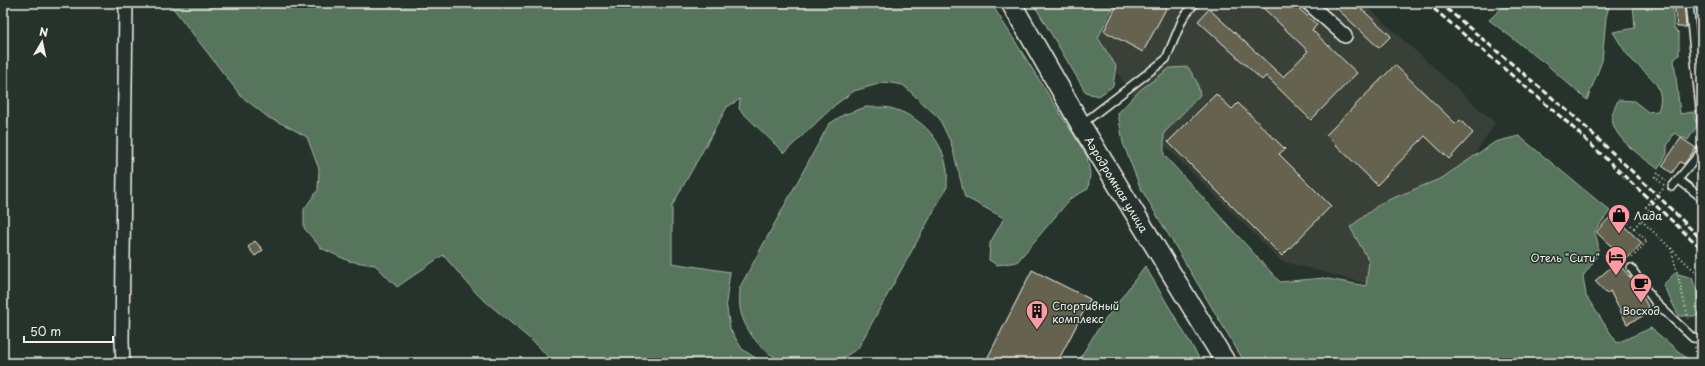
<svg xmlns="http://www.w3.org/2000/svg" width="1705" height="366" viewBox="0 0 1705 366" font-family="'Playpen Sans',sans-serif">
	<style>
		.built { fill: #394137 }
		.green { fill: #56745c; stroke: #a5b2a2 }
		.building { fill: #65634f; stroke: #f4f1e8 }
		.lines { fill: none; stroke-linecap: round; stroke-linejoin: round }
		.lane-casing { stroke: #f4f1e8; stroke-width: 10 }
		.street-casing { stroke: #f4f1e8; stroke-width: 16 }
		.secondary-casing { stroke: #f4f1e8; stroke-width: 22 }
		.path { stroke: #f4f1e8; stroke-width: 2; stroke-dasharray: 1 3; stroke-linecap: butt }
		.lane { stroke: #26332d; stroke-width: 7 }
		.street { stroke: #26332d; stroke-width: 13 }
		.secondary { stroke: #26332d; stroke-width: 19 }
		.rail { stroke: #f4f1e8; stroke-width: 3; stroke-dasharray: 6 3; stroke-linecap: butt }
		.labels { text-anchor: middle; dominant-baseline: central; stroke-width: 3; stroke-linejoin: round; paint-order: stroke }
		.street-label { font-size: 11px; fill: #f4f1e8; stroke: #26332d }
		.poi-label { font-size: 11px; fill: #f4f1e8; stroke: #26332d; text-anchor: start }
	</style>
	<rect width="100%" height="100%" fill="#26332d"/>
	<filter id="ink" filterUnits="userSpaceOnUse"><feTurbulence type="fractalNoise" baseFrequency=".025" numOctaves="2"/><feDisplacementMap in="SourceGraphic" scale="8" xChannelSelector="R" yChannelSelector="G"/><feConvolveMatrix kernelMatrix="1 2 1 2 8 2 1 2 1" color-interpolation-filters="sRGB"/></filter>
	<g filter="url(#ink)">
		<path class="built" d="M1114 3H1363L1495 123 1458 180 1372 285 1281 261 1165 146 1096 39Z"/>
		<g class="green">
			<path d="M169 3H991L1087 156 1090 174 1088 189 1071 198 1017 262 997 265 989 260 990 243 1004 218 965 197 951 143 939 118 903 85 885 82 854 91 835 105 784 153 739 109 740 99 727 107 672 206V263L730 272 726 302 730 329 742 349 763 363H554L537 345 478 295 443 255 397 287 375 265 349 261 321 248 304 228V209L318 190 319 169 307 137 287 126 269 118 241 96Z"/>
			<path d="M1033 3H1115L1098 38 1116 66 1113 86 1099 96 1090 94 1085 91Z"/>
			<path d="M1507 3H1610L1606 17 1602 61 1587 100 1546 64 1489 20Z"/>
			<path d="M1633 3H1672L1674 28 1679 33V55L1674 60 1680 114 1693 112 1697 126 1688 140 1674 133 1667 146V154L1658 169C1643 157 1613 139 1612 118 1612 113 1616 105 1618 100L1634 101 1648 112 1658 111C1668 85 1646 74 1630 58 1624 51 1619 41 1613 32L1635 28Z"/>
			<path d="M1696 3H1702V56Z"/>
			<path d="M1188 67 1197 82 1200 95 1164 133V155L1280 282 1323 278 1366 286 1369 261 1350 227 1381 203 1442 178 1495 142 1519 136 1610 211 1594 232C1604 251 1594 261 1583 276L1586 296 1617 343 1651 328 1690 361 1691 363H1245L1140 187 1123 143 1118 113 1140 90 1170 68Z"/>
			<path d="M866 107C873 108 883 106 890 108 918 115 941 137 946 165 948 172 947 180 947 187L858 348C840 361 832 363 810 363 804 363 798 364 792 363 767 360 744 332 740 308 739 301 740 294 740 287L829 124 843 115Z"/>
			<path d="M1145 266 1202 363H1077L1096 332Z"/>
			<path d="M1675 273 1692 278 1701 303 1698 316H1679L1663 285Z"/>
		</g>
		<g class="building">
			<path d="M1118 3H1169L1143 52 1104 31Z"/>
			<path d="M1258 3H1293L1317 25 1312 30 1357 73 1311 120 1266 76 1262 80 1198 21 1209 9 1283 77 1308 51Z"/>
			<path d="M1331 3H1355L1391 36 1379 48Z"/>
			<path d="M1674 3H1684L1686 27H1677Z"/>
			<path d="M1395 65 1456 124 1460 120 1473 133 1449 159 1425 136 1377 185 1326 135Z"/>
			<path d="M1216 94 1232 109 1238 103 1285 149 1279 154 1331 206 1282 256 1168 142Z"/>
			<path d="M1681 138 1696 148 1684 164 1680 162 1672 173 1662 166Z"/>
			<path d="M1612 215 1642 243 1626 260 1596 232Z"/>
			<path d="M255 241 263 250 255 256 248 247Z"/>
			<path d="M1617 262 1636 284 1651 312 1627 324 1610 291 1607 294 1595 281Z"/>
			<path d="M1032 270 1090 299 1057 363H985Z"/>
		</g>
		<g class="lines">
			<g class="lane-casing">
				<g id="lane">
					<path d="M1689 3 1702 128"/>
					<path d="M1082 124 1166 59 1183 18 1195 3"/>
					<path d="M1679 180 1702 198"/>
					<path d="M1672 187 1700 153 1702 147"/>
					<path d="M1631 268 1655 302 1693 338 1702 339"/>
				</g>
			</g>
			<g class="street-casing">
				<g id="street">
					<path d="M1308 3 1345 36"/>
					<path d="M123 363 122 342 126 3"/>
				</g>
			</g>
			<g class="secondary-casing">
				<g id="secondary">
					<path id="s1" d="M1011 3 1081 125 1226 363"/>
				</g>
			</g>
			<g class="path">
				<path d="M1664 185 1655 177 1658 173 1666 181"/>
				<path d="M1663 189 1646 207 1650 211 1641 220 1702 278"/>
				<path d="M1622 217 1647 241 1631 259"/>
				<path d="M1634 228 1641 220"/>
				<path d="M1671 248 1689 321"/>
				<path d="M1695 347 1698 363"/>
			</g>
			<use href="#lane" class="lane"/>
			<use href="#street" class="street"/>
			<use href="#secondary" class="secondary"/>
			<g class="rail">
				<path d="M1427 3 1568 123 1702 249"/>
				<path d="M1440 3 1576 118 1657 195 1702 240"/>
			</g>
		</g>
	</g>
	<defs>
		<g id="shop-pin" transform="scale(1.15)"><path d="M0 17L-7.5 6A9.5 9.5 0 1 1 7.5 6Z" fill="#ff9aa2" stroke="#26332d"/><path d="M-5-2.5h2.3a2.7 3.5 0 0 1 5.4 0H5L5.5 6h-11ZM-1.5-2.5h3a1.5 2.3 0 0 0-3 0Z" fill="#111"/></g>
		<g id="hotel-pin" transform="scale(1.15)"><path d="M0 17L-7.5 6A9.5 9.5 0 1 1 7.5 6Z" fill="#ff9aa2" stroke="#26332d"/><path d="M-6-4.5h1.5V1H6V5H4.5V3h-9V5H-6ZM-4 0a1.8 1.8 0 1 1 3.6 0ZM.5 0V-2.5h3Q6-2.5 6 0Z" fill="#111"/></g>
		<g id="cafe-pin" transform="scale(1.15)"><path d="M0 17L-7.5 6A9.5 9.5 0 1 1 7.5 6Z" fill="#ff9aa2" stroke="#26332d"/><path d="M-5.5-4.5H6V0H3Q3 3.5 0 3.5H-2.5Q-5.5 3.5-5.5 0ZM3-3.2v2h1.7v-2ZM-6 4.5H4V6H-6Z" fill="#111"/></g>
		<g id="building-pin" transform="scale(1.15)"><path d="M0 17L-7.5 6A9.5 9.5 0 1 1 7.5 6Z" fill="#ff9aa2" stroke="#26332d"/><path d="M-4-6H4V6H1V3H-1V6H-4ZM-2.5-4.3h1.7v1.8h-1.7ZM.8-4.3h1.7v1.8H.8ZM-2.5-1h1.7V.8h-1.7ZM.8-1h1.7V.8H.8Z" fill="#111"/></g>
	</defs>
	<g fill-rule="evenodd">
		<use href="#shop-pin" x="1619" y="215"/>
		<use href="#hotel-pin" x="1616" y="257"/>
		<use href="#cafe-pin" x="1641" y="284"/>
		<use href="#building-pin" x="1037" y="311"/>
	</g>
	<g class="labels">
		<g class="street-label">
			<text stroke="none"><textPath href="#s1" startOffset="210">Аэродромная улица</textPath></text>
		</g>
		<g class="poi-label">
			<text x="1634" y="215">Лада</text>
			<text x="1600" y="257" text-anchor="end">Отель "Сити"</text>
			<text x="1052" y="305">Спортивный<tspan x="1052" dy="13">комплекс</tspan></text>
			<text x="1641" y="310" text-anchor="middle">Восход</text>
		</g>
	</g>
	<rect width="1705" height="366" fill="none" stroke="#26332d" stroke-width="16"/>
	<rect x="8" y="8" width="1689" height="350" fill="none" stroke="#f4f1e8" stroke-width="1.5" filter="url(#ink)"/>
	<g transform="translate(42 42) rotate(9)" stroke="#26332d" stroke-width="3" paint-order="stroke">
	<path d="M0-3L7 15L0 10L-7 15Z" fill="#f4f1e8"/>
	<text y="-6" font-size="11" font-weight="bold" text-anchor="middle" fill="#f4f1e8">N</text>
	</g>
	<path d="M24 336v6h89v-6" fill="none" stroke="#f4f1e8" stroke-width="2"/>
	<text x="30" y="336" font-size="12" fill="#f4f1e8" stroke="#26332d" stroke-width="3" paint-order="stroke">50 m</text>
</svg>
